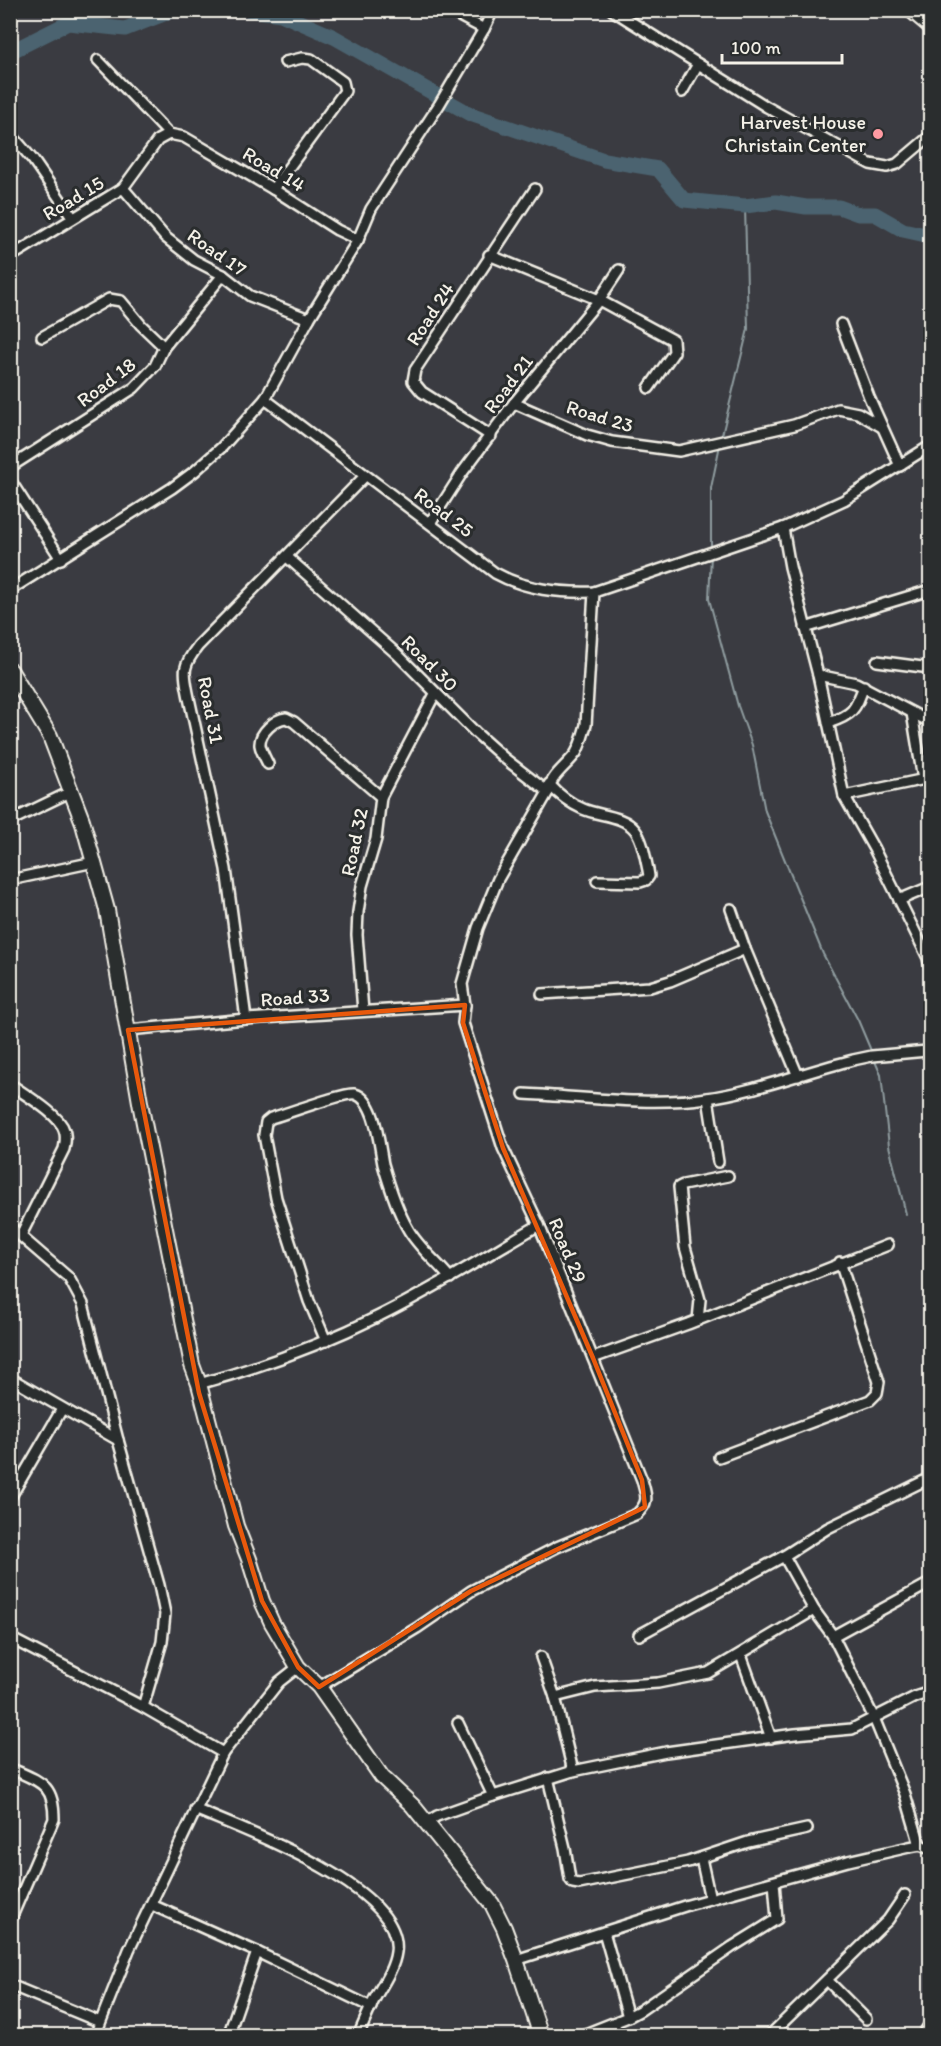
<svg xmlns="http://www.w3.org/2000/svg" width="941" height="2046" viewBox="0 0 941 2046" font-family="Itim,sans-serif">
	<style>
		.lines { fill: none; stroke-linecap: round; stroke-linejoin: round }
		.stream { stroke: #8f9c9f; stroke-width: 2 }
		.river { stroke: #4b636f; stroke-width: 15 }
		.street-casing { stroke: #f4f1e8; stroke-width: 14 }
		.secondary-casing { stroke: #f4f1e8; stroke-width: 18 }
		.street { stroke: #2a2d2e; stroke-width: 9 }
		.secondary { stroke: #2a2d2e; stroke-width: 14 }
		.marked { fill: none; stroke: #e8590c; stroke-width: 4.5; stroke-linejoin: round }
		.poi-dot { fill: #ff9aa2; stroke: #2a2d2e; stroke-width: 2 }
		.labels { text-anchor: middle; dominant-baseline: central; stroke-width: 6; stroke-linejoin: round; paint-order: stroke }
		.poi-label { font-size: 20px; fill: #f4f1e8; stroke: #2a2d2e; text-anchor: end }
		.street-label { font-size: 20px; fill: #f4f1e8; stroke: #2a2d2e }
	</style>
	<rect width="100%" height="100%" fill="#3a3b41"/>
	<filter id="ink" filterUnits="userSpaceOnUse"><feTurbulence type="fractalNoise" baseFrequency=".0167" numOctaves="2"/><feDisplacementMap in="SourceGraphic" scale="12" xChannelSelector="R" yChannelSelector="G"/><feConvolveMatrix kernelMatrix="1 2 1 2 8 2 1 2 1" color-interpolation-filters="sRGB"/></filter>
	<g filter="url(#ink)">
		<g class="lines">
			<g class="stream">
				<path d="M721 439 748 329 745 206"/>
				<path d="M711 549V488L720 445"/>
				<path d="M711 555 709 599 738 706 752 745 765 811 823 954 858 1020 872 1053"/>
				<path d="M874 1059 881 1075 889 1146 906 1214"/>
			</g>
			<g class="river">
				<path d="M250 10 281 14 334 37 470 114 604 160 658 169 684 200 745 206 776 202 806 207H839L858 214H875L903 230 930 236"/>
				<path d="M10 52 68 23 125 29 174 10"/>
			</g>
			<g class="street-casing">
				<g id="street">
					<path d="M448 10 484 29"/>
					<path d="M612 10 767 107 870 164 887 167 897 164 930 136"/>
					<path d="M98 60 169 134"/>
					<path d="M682 92 698 64"/>
					<path d="M10 133 33 160 73 218"/>
					<path d="M169 134 184 137 273 189 337 230 358 240"/>
					<path d="M123 188 165 237 194 260 223 275 250 296 309 319"/>
					<path d="M273 189 345 91 343 82 311 59 302 58 285 62"/>
					<path d="M489 255 599 300 673 340 674 352 649 388"/>
					<path d="M10 257 123 188 158 140 169 134"/>
					<path d="M841 324 869 397 900 466"/>
					<path d="M42 337 109 299 121 301 141 325 164 347"/>
					<path d="M265 399 495 573C526 590 559 593 594 592L783 528 844 500 930 446"/>
					<path d="M514 403 587 435 612 442 679 451 794 425 838 409 858 413 882 427"/>
					<path d="M491 436 422 392 413 381 415 370 535 189"/>
					<path d="M10 467 134 388 155 366 164 347 223 275"/>
					<path d="M10 480 61 559"/>
					<path d="M430 523 462 473 514 403 599 300 619 270"/>
					<path d="M783 528 790 567 818 675 844 796 874 849 928 958 930 967"/>
					<path d="M287 557 397 654 476 733 504 758 548 792"/>
					<path d="M10 590 172 488 195 471 222 447 265 399 309 319 358 240 371 209 439 105 484 29 493 10"/>
					<path d="M805 628 930 590"/>
					<path d="M877 661 930 668"/>
					<path d="M818 675 856 683 930 722"/>
					<path d="M912 713 923 779"/>
					<path d="M828 723C853 715 855 710 864 686"/>
					<path d="M268 764C265 758 261 751 260 745 259 733 275 719 286 718L294 722 381 797"/>
					<path d="M549 784C559 795 569 803 583 809 599 816 623 815 635 830 643 840 645 857 648 870L649 876 646 880 640 882 597 881"/>
					<path d="M844 796 930 778"/>
					<path d="M10 821 72 791"/>
					<path d="M10 880 94 862"/>
					<path d="M899 900 930 887"/>
					<path d="M731 909 745 949 798 1076"/>
					<path d="M542 994 650 987 670 981 745 949"/>
					<path d="M363 1011 357 935 358 912 362 886 376 839 381 797 435 694"/>
					<path d="M246 1019 226 869 189 698C184 672 181 668 198 646L365 476"/>
					<path d="M128 1030 246 1019 465 1005"/>
					<path d="M10 1084C25 1095 59 1114 64 1130 67 1137 65 1143 64 1149L21 1235"/>
					<path d="M524 1094C581 1097 651 1106 707 1098 757 1091 804 1072 853 1060L872 1056 927 1051 930 1048"/>
					<path d="M708 1098 718 1162"/>
					<path d="M10 1227 69 1278 83 1304 118 1440 159 1585 165 1614 162 1642 143 1707"/>
					<path d="M698 1320 700 1300 685 1247 679 1187 683 1185 728 1176"/>
					<path d="M326 1341 309 1301 276 1198 264 1135 266 1122 271 1118C286 1114 345 1092 355 1094 376 1100 379 1145 383 1164 389 1185 397 1210 408 1229 418 1247 437 1262 450 1278"/>
					<path d="M593 1358 688 1324 888 1245"/>
					<path d="M10 1378 118 1440"/>
					<path d="M199 1384C261 1367 321 1345 379 1316 434 1289 486 1256 539 1225"/>
					<path d="M719 1457 870 1400 877 1393 879 1382 840 1262"/>
					<path d="M10 1498 62 1409"/>
					<path d="M784 1556 814 1610 833 1636 874 1718 905 1794 920 1845"/>
					<path d="M639 1635 784 1556 828 1528 930 1478"/>
					<path d="M833 1636 930 1583"/>
					<path d="M10 1638 143 1707 223 1753"/>
					<path d="M741 1655 771 1738"/>
					<path d="M541 1657 555 1697 573 1771"/>
					<path d="M319 1687 417 1628 471 1591 557 1547 637 1514C650 1501 646 1496 642 1480L539 1225 503 1148 463 1023 465 1005 462 984 478 928 498 879 548 792C550 776 567 766 576 753 581 744 583 735 586 725L594 592"/>
					<path d="M555 1697 595 1687 658 1683 708 1673 814 1610"/>
					<path d="M458 1723 493 1796"/>
					<path d="M10 1768C40 1782 54 1783 54 1819L10 1921"/>
					<path d="M548 1778 565 1848 570 1879 573 1883 579 1884 688 1862 748 1842 807 1829"/>
					<path d="M195 1809C242 1830 405 1887 396 1952 394 1968 383 1984 375 1998 369 2010 364 2023 358 2036"/>
					<path d="M427 1822 437 1816 493 1796 573 1771 666 1752 795 1734 852 1729 915 1697 930 1692"/>
					<path d="M701 1858 710 1899"/>
					<path d="M152 1905 257 1952 371 2007"/>
					<path d="M604 1932 628 2017"/>
					<path d="M516 1960 688 1905 848 1861 909 1847 920 1845 930 1849"/>
					<path d="M827 1980 866 2019"/>
					<path d="M10 1985 100 2022"/>
					<path d="M614 2023 619 2036"/>
					<path d="M95 2036 129 1950 223 1753 279 1682 298 1667"/>
					<path d="M228 2036 257 1952"/>
					<path d="M580 2036 628 2017 641 2010 732 1947 777 1919 774 1882"/>
					<path d="M769 2036 888 1920 905 1895"/>
					<path d="M922 2036 930 2024"/>
				</g>
			</g>
			<g class="secondary-casing">
				<g id="secondary">
					<path d="M911 10 930 26"/>
					<path d="M10 670 50 736 82 820 107 910 141 1108 192 1365 199 1384 236 1526 249 1559 262 1601 272 1623 298 1667 319 1687 382 1777 413 1806 492 1904 504 1928 516 1960 541 2036"/>
				</g>
			</g>
			<use href="#street" class="street"/>
			<use href="#secondary" class="secondary"/>
		</g>
	</g>
	<path class="marked" d="M465 1005 463 1023 503 1148 593 1358 642 1480 645 1507 471 1591 319 1687 298 1667 262 1601 199 1393 128 1030Z"/>
	<circle class="poi-dot" cx="878" cy="134" r="6"/>
	<g class="labels">
		<g class="poi-label">
			<text x="866" y="122">Harvest House<tspan x="866" dy="23">Christain Center</tspan></text>
		</g>
		<g class="street-label">
			<text transform="translate(274 169) rotate(31)">Road 14</text>
			<text transform="translate(73 198) rotate(-31)">Road 15</text>
			<text transform="translate(217 252) rotate(35)">Road 17</text>
			<text transform="translate(430 314) rotate(-57)">Road 24</text>
			<text transform="translate(106 382) rotate(-37)">Road 18</text>
			<text transform="translate(508 384) rotate(-53)">Road 21</text>
			<text transform="translate(600 416) rotate(17)">Road 23</text>
			<text transform="translate(444 512) rotate(37)">Road 25</text>
			<text transform="translate(430 663) rotate(45)">Road 30</text>
			<text transform="translate(211 710) rotate(79)">Road 31</text>
			<text transform="translate(354 842) rotate(-78)">Road 32</text>
			<text transform="translate(295 997) rotate(-4)">Road 33</text>
			<text transform="translate(568 1250) rotate(67)">Road 29</text>
		</g>
	</g>
	<rect width="941" height="2046" fill="none" stroke="#2a2d2e" stroke-width="36"/>
	<rect x="18" y="18" width="905" height="2010" fill="none" stroke="#f4f1e8" stroke-width="2" filter="url(#ink)"/>
	<path d="M722 54v9h120v-9" fill="none" stroke="#f4f1e8" stroke-width="3"/>
	<text x="731" y="54" font-size="18" fill="#f4f1e8" stroke="#2a2d2e" stroke-width="4.5" paint-order="stroke">100 m</text>
</svg>
